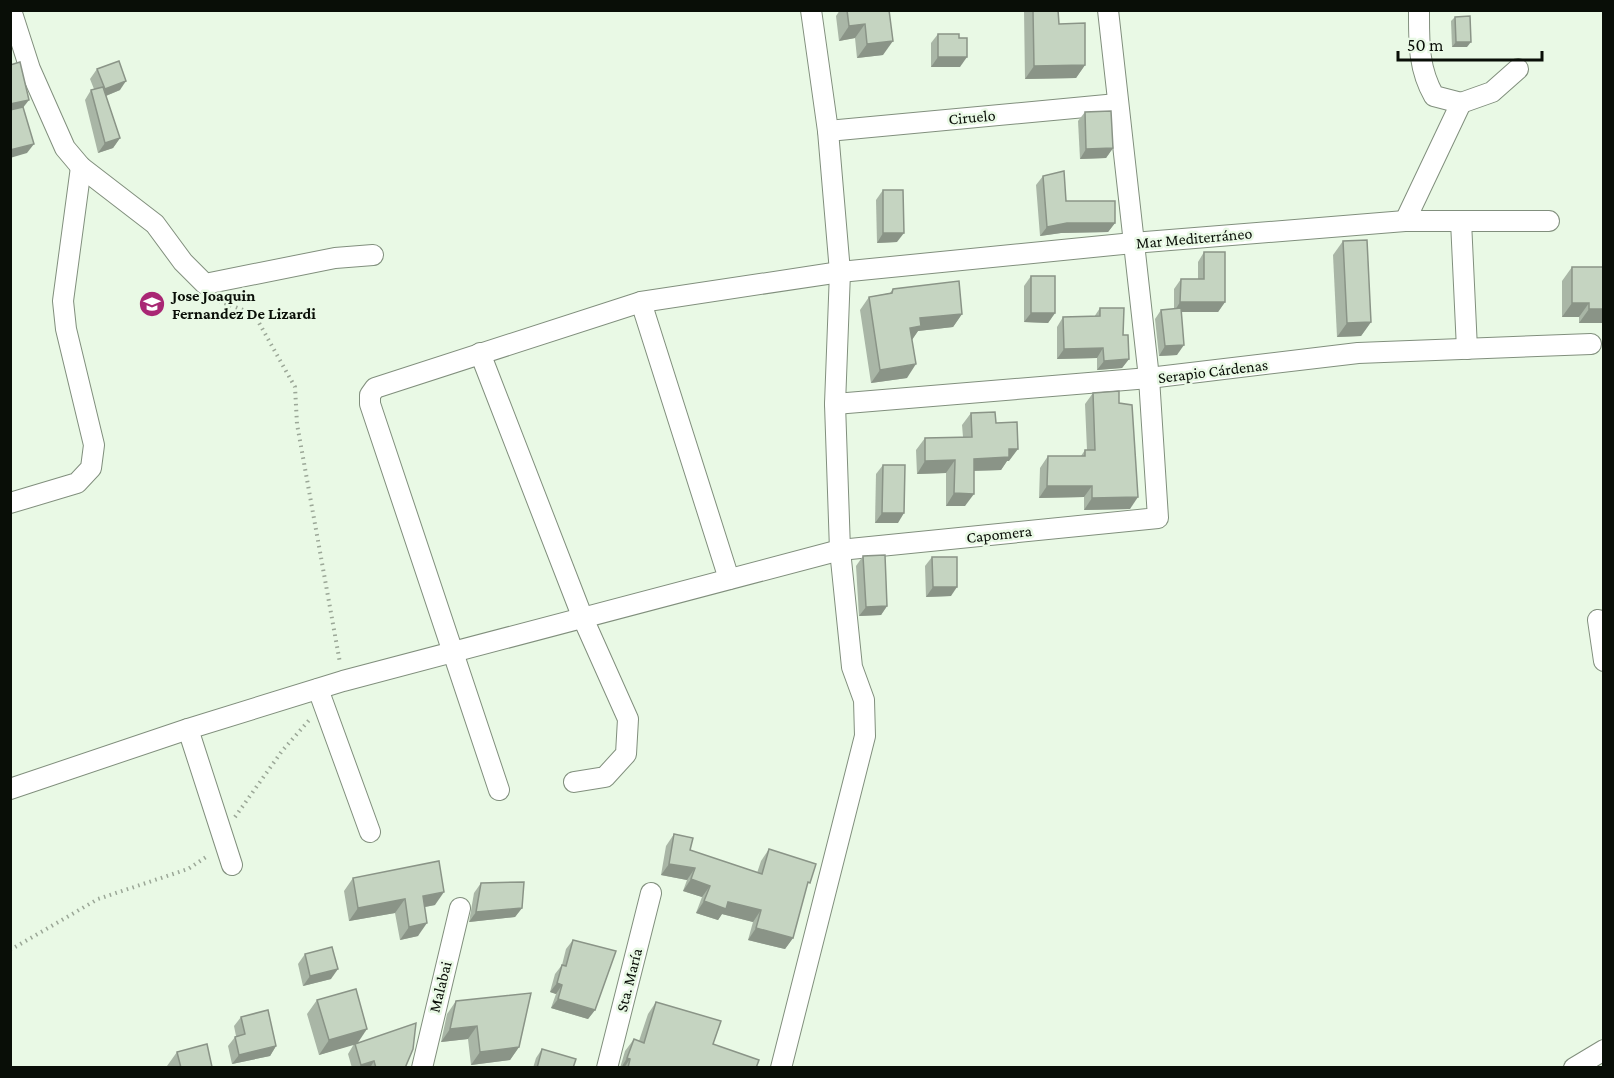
<svg xmlns="http://www.w3.org/2000/svg" width="1614" height="1078" viewBox="0 0 1614 1078" font-family="'Crimson Pro',serif">
	<style>
		.lines { fill: none; stroke-linecap: round; stroke-linejoin: round }
		.street-casing { stroke: #818f7d; stroke-width: 22 }
		.path { stroke: #9ba797; stroke-width: 4; stroke-dasharray: 1.5 4.5; stroke-linecap: butt }
		.street { stroke: #fff; stroke-width: 20 }
		.wall { fill: #a9b6a6 }
		.shaded-wall { fill: #8a9487 }
		.building { fill: #c5d4c1; stroke: #8a9487; stroke-width: 1.5 }
		.labels { text-anchor: middle; dominant-baseline: central; stroke-width: 5; stroke-linejoin: round; paint-order: stroke }
		.street-label { font-size: 16px; fill: #090e07; stroke: #e9f9e5 }
		.poi-label { font-size: 16px; font-weight: bold; fill: #090e07; stroke: #e9f9e5; text-anchor: start }
	</style>
	<rect width="100%" height="100%" fill="#e9f9e5"/>
	<g class="lines">
		<g class="street-casing">
			<g id="street">
				<path d="M11 10 30 69 65 148 81 167 155 224 183 262 205 284 335 258 373 255"/>
				<path d="M1461 103 1492 92 1518 69"/>
				<path d="M828 131 1117 104"/>
				<path d="M1405 221 1461 103 1434 96C1418 68 1419 41 1419 10"/>
				<path d="M1461 221 1467 349"/>
				<path d="M641 302 729 579"/>
				<path d="M480 353 582 616 628 719 626 754 605 777 574 782"/>
				<path d="M835 404 1149 378 1358 353 1591 344"/>
				<path d="M10 503 77 483 91 468 94 445 66 329 63 301 81 167"/>
				<path d="M1598 620 1604 661"/>
				<path d="M318 689 370 832"/>
				<path d="M188 729 232 865"/>
				<path d="M10 789 188 729 343 681 840 550 1158 518 1149 378 1108 10"/>
				<path d="M499 790 370 404V395L375 388 641 302 840 272 1133 243 1405 221H1549"/>
				<path d="M422 1068 460 908"/>
				<path d="M607 1068 651 893"/>
				<path d="M781 1068 865 736 864 700 852 667 840 550 835 404 840 272 828 131 811 10"/>
				<path d="M1574 1068 1604 1050"/>
			</g>
		</g>
		<g class="path">
			<path d="M219 301 254 314 295 387 297 424 340 663"/>
			<path d="M235 817 282 751 311 718"/>
			<path d="M10 950 98 899 188 869 209 855"/>
		</g>
		<use href="#street" class="street"/>
	</g>
	<g class="wall">
		<path d="M840 10H889L883 55 857 58 855 38 839 41 836 16Z"/>
		<path d="M1024 10H1058L1059 24 1085 65 1076 78 1025 79Z"/>
		<path d="M1455 17 1467 47H1452L1451 21Z"/>
		<path d="M938 34 960 67H931V43Z"/>
		<path d="M97 69 120 90 106 96 120 138 113 148 98 153 85 100 91 90 94 89 90 79Z"/>
		<path d="M1085 112 1113 148 1106 158 1080 159 1078 121Z"/>
		<path d="M1043 176 1066 201 1115 223 1108 232 1061 233 1040 236 1036 185Z"/>
		<path d="M883 190 897 242 877 243 876 200Z"/>
		<path d="M1343 241 1371 322 1361 336 1337 337 1333 255Z"/>
		<path d="M1204 252 1225 302 1218 312H1181L1177 355 1159 356 1155 319 1161 310 1174 309V289L1181 279H1198V262Z"/>
		<path d="M1572 267H1604V323H1579V317H1562V281Z"/>
		<path d="M1031 276 1055 313 1048 323 1024 322V286Z"/>
		<path d="M893 289 962 314 953 327 918 331 912 339 907 378 871 383 860 310 869 297 890 293Z"/>
		<path d="M1100 308 1123 335 1129 359 1122 368 1097 370V358L1057 359V327L1063 317H1094Z"/>
		<path d="M1093 393 1119 403 1130 509 1084 510V497L1039 498 1040 468 1048 456H1081L1085 450H1087L1085 404Z"/>
		<path d="M971 413 996 423 1009 461H1007L1001 470 974 471 965 506H946V473L917 474 916 450 925 438 963 437 962 425Z"/>
		<path d="M883 465 898 523H875L876 474Z"/>
		<path d="M863 556 887 606 881 615 859 616 856 566Z"/>
		<path d="M932 557 951 596 926 597 925 566Z"/>
		<path d="M674 834 690 850 757 873 761 861 769 849 806 888 793 938 785 949 748 940 753 922 722 914 718 920 696 913 702 897 683 891 687 880 661 875 666 846Z"/>
		<path d="M353 878 435 905 425 907 418 936 400 940 395 913 349 921 344 891Z"/>
		<path d="M481 883 522 908 515 917 469 922 474 893Z"/>
		<path d="M573 940 595 1010 588 1019 551 1008 556 994 550 992 555 974 562 965 566 949Z"/>
		<path d="M305 954 331 979 303 986 298 964Z"/>
		<path d="M317 1000 357 1043 405 1068H352L348 1054 354 1044 319 1055 307 1014Z"/>
		<path d="M456 1001 519 1047 510 1060 471 1065 468 1039 441 1042 447 1014Z"/>
		<path d="M656 1002 713 1044 756 1068H620L625 1051 634 1039 639 1041 648 1014Z"/>
		<path d="M241 1017 276 1046 270 1056 232 1064 228 1046 235 1037 236 1036 234 1026Z"/>
		<path d="M542 1049 573 1068H533L536 1058Z"/>
		<path d="M177 1052 212 1067 217 1068H167V1066Z"/>
	</g>
	<g class="shaded-wall">
		<path d="M865 24 855 38 839 41 849 26Z"/>
		<path d="M893 41 883 55 857 58 867 44Z"/>
		<path d="M1456 42H1471L1467 47H1452Z"/>
		<path d="M938 57H967L960 67H931Z"/>
		<path d="M1085 65 1076 78 1025 79 1034 66Z"/>
		<path d="M126 81 120 90 98 99 105 89Z"/>
		<path d="M29 100 22 109 10 112V104Z"/>
		<path d="M120 138 113 148 98 153 105 143Z"/>
		<path d="M34 144 27 153 10 158V150Z"/>
		<path d="M1113 148 1106 158 1080 159 1086 149Z"/>
		<path d="M1067 223H1115L1108 232 1061 233 1040 236 1047 227Z"/>
		<path d="M883 233H904L897 242 877 243Z"/>
		<path d="M1180 302H1225L1218 312H1174Z"/>
		<path d="M1572 303H1589L1579 317H1562Z"/>
		<path d="M1589 309H1604V323H1579Z"/>
		<path d="M1031 313H1055L1048 323 1024 322Z"/>
		<path d="M962 314 953 327 918 331 912 340 910 328 920 318Z"/>
		<path d="M1371 322 1361 336 1337 337 1347 323Z"/>
		<path d="M1184 345 1177 355 1159 356 1165 346Z"/>
		<path d="M1103 348 1097 358 1057 359 1064 349Z"/>
		<path d="M1129 359 1122 368 1097 370 1104 361Z"/>
		<path d="M916 364 907 378 871 383 880 370Z"/>
		<path d="M1009 449H1018L1009 461H1007L1001 470 966 471 974 459Z"/>
		<path d="M955 460 946 473 917 474 925 461Z"/>
		<path d="M1047 486H1092L1084 497 1039 498Z"/>
		<path d="M954 493 974 494 965 506H946Z"/>
		<path d="M1138 497 1130 509 1084 510 1092 498Z"/>
		<path d="M882 513H904L898 523H875Z"/>
		<path d="M933 587H957L951 596 926 597Z"/>
		<path d="M887 606 881 615 859 616 866 607Z"/>
		<path d="M669 864 695 868 687 880 661 875Z"/>
		<path d="M691 879 710 886 702 897 683 891Z"/>
		<path d="M444 892 435 905 414 909 423 896Z"/>
		<path d="M405 899 395 913 349 921 358 908Z"/>
		<path d="M704 901 728 902 761 910 753 922 722 914 718 920 696 913Z"/>
		<path d="M522 908 515 917 469 922 476 912Z"/>
		<path d="M427 923 418 936 400 940 409 927Z"/>
		<path d="M756 928 793 938 785 949 748 940Z"/>
		<path d="M338 969 331 979 303 986 310 976Z"/>
		<path d="M557 983 562 985 556 994 550 992Z"/>
		<path d="M558 999 595 1010 588 1019 551 1008Z"/>
		<path d="M477 1026 468 1039 441 1042 450 1029Z"/>
		<path d="M367 1029 357 1044 319 1055 329 1040Z"/>
		<path d="M276 1046 270 1056 232 1064 239 1055Z"/>
		<path d="M519 1047 510 1060 471 1065 480 1052Z"/>
		<path d="M627 1058 630 1059 624 1068H621Z"/>
		<path d="M374 1061 370 1068H359L361 1065Z"/>
	</g>
	<g class="building">
		<path d="M847 10H889L893 41 867 44 865 24 849 26Z"/>
		<path d="M1033 10H1058L1059 24 1085 23V65L1034 66Z"/>
		<path d="M1470 16 1471 42H1456L1455 17Z"/>
		<path d="M938 34H959V38H967V57H938Z"/>
		<path d="M119 61 126 81 105 89 97 69Z"/>
		<path d="M20 62 29 100 10 104V65Z"/>
		<path d="M103 87 120 138 105 143 91 90Z"/>
		<path d="M23 107 34 144 10 150V110Z"/>
		<path d="M1111 111 1113 148 1086 149 1085 112Z"/>
		<path d="M1064 171 1066 201H1115V223H1067L1047 227 1043 176Z"/>
		<path d="M883 190H903L904 233H883Z"/>
		<path d="M1367 240 1371 322 1347 323 1343 241Z"/>
		<path d="M1204 252H1225V302H1180L1181 279H1204Z"/>
		<path d="M1572 267H1604V309H1589V303H1572Z"/>
		<rect x="1031" y="276" width="24" height="37"/>
		<path d="M959 281 962 314 920 318 921 326 910 328 916 364 880 370 869 297 892 293 893 289Z"/>
		<path d="M1100 308H1124L1123 335H1128L1129 359 1104 361 1103 348 1064 349 1063 317 1100 316Z"/>
		<path d="M1181 308 1184 345 1165 346 1161 310Z"/>
		<path d="M1119 391V403L1132 405 1138 497 1092 498V486H1047L1048 456H1085V450H1095L1093 393Z"/>
		<path d="M995 412 996 423 1017 422 1018 449H1009V457L974 459V494L954 493 955 460 925 461V438L972 437 971 413Z"/>
		<path d="M883 465H905L904 513H882Z"/>
		<path d="M885 555 887 606 866 607 863 556Z"/>
		<path d="M932 557H957V587H933Z"/>
		<path d="M674 834 693 838 690 850 762 874 769 849 816 864 810 883 808 882 793 938 756 928 761 910 728 902 726 909 704 901 710 886 691 879 695 868 669 864Z"/>
		<path d="M439 861 444 892 423 896 427 923 409 927 405 899 358 908 353 878Z"/>
		<path d="M524 882 522 908 476 912 481 883Z"/>
		<path d="M573 940 616 951 595 1010 558 999 562 985 557 983 562 965 566 966Z"/>
		<path d="M332 947 338 969 310 976 305 954Z"/>
		<path d="M356 989 367 1029 329 1040 317 1000Z"/>
		<path d="M531 993 519 1047 480 1052 477 1026 450 1029 456 1001Z"/>
		<path d="M656 1002 721 1021 713 1044 759 1060 756 1068H628L630 1059 627 1058 634 1039 644 1043Z"/>
		<path d="M268 1010 276 1046 239 1055 235 1037 245 1034 241 1017Z"/>
		<path d="M416 1023 413 1049 405 1068H376L374 1061 361 1065 355 1044Z"/>
		<path d="M207 1044 212 1067 217 1068H181L177 1052Z"/>
		<path d="M542 1049 576 1059 573 1068H537Z"/>
	</g>
	<defs>
		<g id="university-disc" transform="scale(1.35)"><circle r="9.5" fill="#a92774" stroke="#e9f9e5"/><path d="M0-5L7-2L0 1L-7-2ZM-4 1L0 2.5L4 1V4Q0 6-4 4Z" fill="#fff"/></g>
	</defs>
	<g fill-rule="evenodd">
		<use href="#university-disc" x="152" y="304"/>
	</g>
	<g class="labels">
		<g class="street-label">
			<text transform="translate(972 117) rotate(-5)">Ciruelo</text>
			<text transform="translate(1194 238) rotate(-5)">Mar Mediterráneo</text>
			<text transform="translate(1213 371) rotate(-7)">Serapio Cárdenas</text>
			<text transform="translate(999 534) rotate(-6)">Capomera</text>
			<text transform="translate(629 980) rotate(-76)">Sta. María</text>
			<text transform="translate(440 987) rotate(-76)">Malabai</text>
		</g>
		<g class="poi-label">
			<text x="172" y="295">Jose Joaquin<tspan x="172" dy="18">Fernandez De Lizardi</tspan></text>
		</g>
	</g>
	<rect width="1614" height="1078" fill="none" stroke="#090e07" stroke-width="24"/>
	<path d="M1398 51v9h144v-9" fill="none" stroke="#090e07" stroke-width="3"/>
	<text x="1407" y="51" font-size="18" fill="#090e07" stroke="#e9f9e5" stroke-width="4.5" paint-order="stroke">50 m</text>
</svg>
